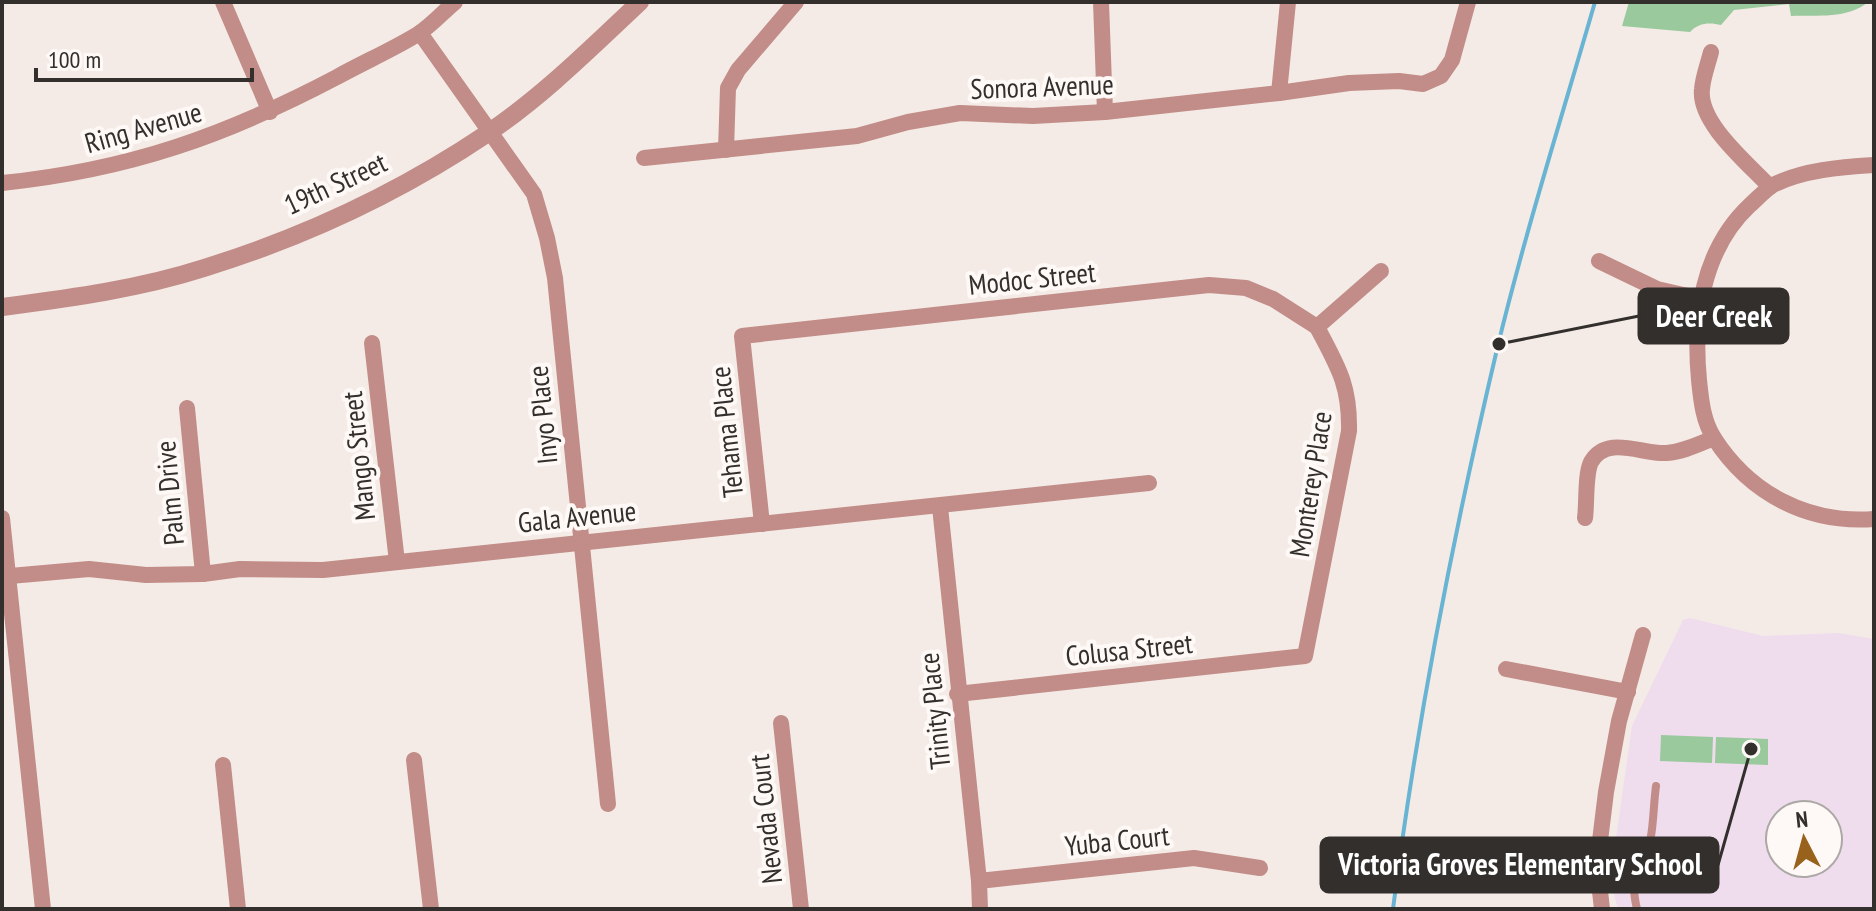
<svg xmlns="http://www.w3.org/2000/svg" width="1876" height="911" viewBox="0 0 1876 911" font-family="'PT Sans Narrow',sans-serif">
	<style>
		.education { fill: #efdced; fill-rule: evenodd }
		.green { fill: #99c99c }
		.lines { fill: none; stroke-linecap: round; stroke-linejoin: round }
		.stream { stroke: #69b4d3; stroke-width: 4 }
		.service { stroke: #c28d88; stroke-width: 8 }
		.minor { stroke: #c28d88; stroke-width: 16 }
		.tertiary { stroke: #c28d88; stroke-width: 18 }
		.labels { text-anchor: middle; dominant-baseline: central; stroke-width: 8; stroke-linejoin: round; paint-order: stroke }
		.street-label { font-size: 28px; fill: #322f2d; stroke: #fef9f6 }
		.leader { fill: none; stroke: #322f2d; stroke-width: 3 }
		.callout-dot { fill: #322f2d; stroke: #fef9f6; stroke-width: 3 }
		.callout { fill: #322f2d; stroke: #322f2d; stroke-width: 3 }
		.callout-label { font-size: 30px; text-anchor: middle; font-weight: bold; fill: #fff }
	</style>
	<rect width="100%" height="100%" fill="#f4ebe6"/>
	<path class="education" d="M1690 618 1763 636 1838 633 1874 639V909H1618L1610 880 1632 726 1683 620ZM1780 815H1828V863H1780Z"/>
	<g class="green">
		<path d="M1629 2H1868C1848 19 1817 15 1791 16L1789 4 1734 10 1721 25C1709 22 1698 23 1690 32L1622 26Z"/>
		<path d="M1661 735 1713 737 1712 763 1660 761Z"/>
		<path d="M1716 737 1768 739V765L1715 763Z"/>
	</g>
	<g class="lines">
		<path class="stream" d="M1393 909C1417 719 1454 531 1498 345 1526 230 1562 116 1595 2"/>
		<g class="service">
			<path d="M1597 865 1637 871"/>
			<path d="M1637 909C1630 879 1637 881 1646 855 1654 835 1653 807 1656 786"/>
		</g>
		<g class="minor">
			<path d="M223 2 270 112"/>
			<path d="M1101 2 1105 112"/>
			<path d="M420 33 534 194 547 238 555 278 608 804"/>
			<path d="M1711 52C1708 64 1703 77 1702 89 1698 123 1748 163 1770 187"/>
			<path d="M1279 93 1288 2"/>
			<path d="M726 150 728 88 738 70 796 2"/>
			<path d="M644 158 857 136 908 122 960 113 1033 116 1105 112 1279 93 1349 83 1399 81 1423 84 1441 76 1452 60 1468 2"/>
			<path d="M1874 165C1841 167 1803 170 1773 185 1765 190 1757 199 1750 205 1702 250 1693 318 1699 380 1701 400 1703 421 1714 438 1750 494 1808 524 1874 519"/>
			<path d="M2 183C129 170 225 136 337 77 364 62 392 50 418 34 432 25 443 12 455 2"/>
			<path d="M1599 261 1657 289 1701 299"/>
			<path d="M1317 327 1381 271"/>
			<path d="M372 343 397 562"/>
			<path d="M187 408 203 574"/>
			<path d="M940 507 979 881 980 909"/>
			<path d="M2 518 43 909"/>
			<path d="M1585 518C1587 504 1585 474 1591 462 1607 434 1643 455 1667 453 1683 452 1699 444 1714 438"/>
			<path d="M762 524 742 336 1209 285 1246 288 1273 299 1317 327"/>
			<path d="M10 576 89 569 146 575 203 574 240 569 323 570 1149 483"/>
			<path d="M1506 669 1628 692"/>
			<path d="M957 694 1305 656 1349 431C1350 385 1338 367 1317 327"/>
			<path d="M781 723 801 909"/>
			<path d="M414 760 431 909"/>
			<path d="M223 765 238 909"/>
			<path d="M1517 854 1597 865"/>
			<path d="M979 881 1194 858 1260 868"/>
			<path d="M1602 909 1597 865 1606 792 1619 721 1643 635"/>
		</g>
		<path class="tertiary" d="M2 307C70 298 139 289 204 268 304 237 402 191 488 133 543 96 592 47 640 2"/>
	</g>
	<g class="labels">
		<g class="street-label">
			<text transform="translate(1042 86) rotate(-2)">Sonora Avenue</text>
			<text transform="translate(143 127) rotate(-16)">Ring Avenue</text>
			<text transform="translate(335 183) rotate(-25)">19th Street</text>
			<text transform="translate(1032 278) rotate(-6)">Modoc Street</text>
			<text transform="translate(542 415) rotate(-96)">Inyo Place</text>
			<text transform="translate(726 432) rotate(-96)">Tehama Place</text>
			<text transform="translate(358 456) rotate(-96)">Mango Street</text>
			<text transform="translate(1310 484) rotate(-81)">Monterey Place</text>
			<text transform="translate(169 493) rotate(-95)">Palm Drive</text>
			<text transform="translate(577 516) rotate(-6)">Gala Avenue</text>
			<text transform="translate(1129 649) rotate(-6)">Colusa Street</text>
			<text transform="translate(934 711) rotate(-96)">Trinity Place</text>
			<text transform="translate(765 819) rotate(-96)">Nevada Court</text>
			<text transform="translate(1117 840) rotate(-6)">Yuba Court</text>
		</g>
	</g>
	<path class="leader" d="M1499 344L1639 316M1751 749L1718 865"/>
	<g class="callout-dot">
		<circle cx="1499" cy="344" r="8"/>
		<circle cx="1751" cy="749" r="8"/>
	</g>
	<g class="callout">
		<rect x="1639" y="289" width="149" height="54" rx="8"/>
		<rect x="1321" y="838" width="397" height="54" rx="8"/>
	</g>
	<g class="callout-label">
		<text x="1714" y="327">Deer Creek</text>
		<text x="1520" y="875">Victoria Groves Elementary School</text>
	</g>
	<rect width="1876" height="911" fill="none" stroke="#322f2d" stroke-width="8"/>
	<g transform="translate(1804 839) rotate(354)"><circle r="38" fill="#fef9f6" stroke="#aca8a6" stroke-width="2"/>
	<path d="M0-6L14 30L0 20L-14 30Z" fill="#99621c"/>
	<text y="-12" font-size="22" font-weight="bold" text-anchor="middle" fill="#322f2d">N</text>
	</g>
	<path d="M36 68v12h216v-12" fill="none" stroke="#322f2d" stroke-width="4"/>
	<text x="48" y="68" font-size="24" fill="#322f2d" stroke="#fef9f6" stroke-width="6" paint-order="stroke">100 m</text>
</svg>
